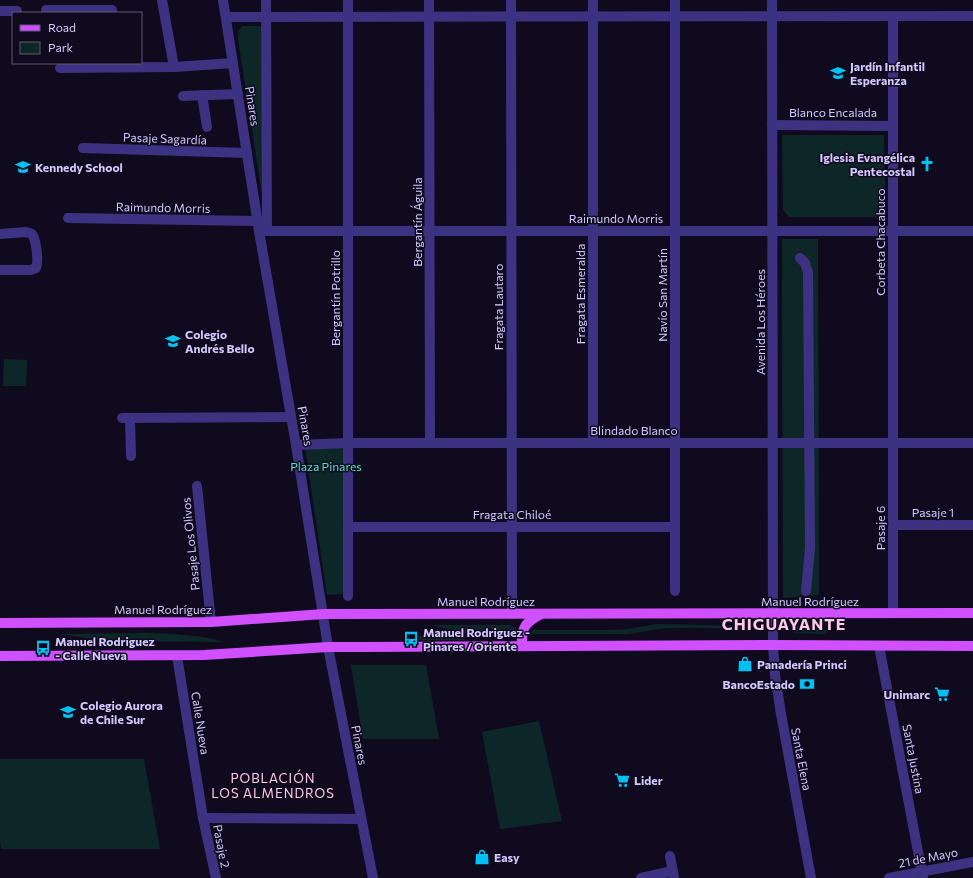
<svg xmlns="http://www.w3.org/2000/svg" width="973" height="878" viewBox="0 0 973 878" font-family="Commissioner,sans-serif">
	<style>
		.green { fill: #0d2729 }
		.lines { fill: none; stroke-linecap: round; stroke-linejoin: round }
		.minor { stroke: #3d3281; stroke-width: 10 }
		.major { stroke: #d04fff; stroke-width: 10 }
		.labels { text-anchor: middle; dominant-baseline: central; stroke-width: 3; stroke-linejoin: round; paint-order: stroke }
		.poi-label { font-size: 12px; font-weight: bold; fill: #d4c8ff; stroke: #100a1e; text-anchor: start }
		.street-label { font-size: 12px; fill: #d4c8ff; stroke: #100a1e }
		.park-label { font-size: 12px; fill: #4ce6d0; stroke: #100a1e }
		.neighbourhood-label { font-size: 13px; letter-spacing: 1px; fill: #ffcae6; stroke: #100a1e }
		.district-label { font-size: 16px; font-weight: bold; letter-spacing: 1px; fill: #ffcae6; stroke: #100a1e }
	</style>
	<rect width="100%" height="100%" fill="#100a1e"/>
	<g class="green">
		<path d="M242 26H263V201L238 39 239 30Z"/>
		<path d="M782 135H884L886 217H789L783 210Z"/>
		<path d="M782 239H818L819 595 783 598Z"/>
		<path d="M4 359 27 360 26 386H3Z"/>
		<path d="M305 447 341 448 343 450 344 594 327 595Z"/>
		<path d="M657 624 751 626 752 628H667L628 634H532L531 633 532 630H609L628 629Z"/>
		<path d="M430 625H510L516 628V631L513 634 466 633Z"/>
		<path d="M794 626C805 626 819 627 829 632L823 634 794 633Z"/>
		<path d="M146 633C171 634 199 634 223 642L106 641 59 634Z"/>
		<path d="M437 635 464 639 465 640H419V636Z"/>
		<path d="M351 665H426L439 739H363Z"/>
		<path d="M539 721 562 821 500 829 482 732Z"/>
		<path d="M0 759H144L160 849H1L0 841Z"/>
	</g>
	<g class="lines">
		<g class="minor">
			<path d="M162 0 174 67"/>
			<path d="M223 0 259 231 296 445 328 647 373 878"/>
			<path d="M266 0 267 231"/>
			<path d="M348 0V596"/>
			<path d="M429 0 430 443"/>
			<path d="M511 0 512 614"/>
			<path d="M593 0V443"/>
			<path d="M675 0V591"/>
			<path d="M772 0 773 645 775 675 781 714 811 878"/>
			<path d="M46 10H112"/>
			<path d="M0 11H17"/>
			<path d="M226 17 973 16"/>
			<path d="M60 68 174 67 233 63"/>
			<path d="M202 95 207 127"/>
			<path d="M183 96 238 94"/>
			<path d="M772 125 893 126"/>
			<path d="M83 148 247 153"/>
			<path d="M68 218 257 221"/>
			<path d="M259 231H973"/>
			<path d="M0 234 26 232 32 234C36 239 39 261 36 268L31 270H0"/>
			<path d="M800 258 805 263 808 273 810 548 806 591"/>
			<path d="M122 418 291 417"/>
			<path d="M130 418 131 456"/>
			<path d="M296 445 348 443H973"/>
			<path d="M197 486 211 622"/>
			<path d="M893 525H973"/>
			<path d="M348 527H675"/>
			<path d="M893 613V16"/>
			<path d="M879 646 923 878"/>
			<path d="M177 656 203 818 216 878"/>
			<path d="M203 818 361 819"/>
			<path d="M670 856 674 878"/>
			<path d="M641 878 673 871"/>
			<path d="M889 878 973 862"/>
		</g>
		<g class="major">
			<path d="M0 623 211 622 324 614 973 613"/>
			<path d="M522 645C521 627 526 622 541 614"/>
			<path d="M0 656 204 655 328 647H364L773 645 973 646"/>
		</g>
	</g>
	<defs>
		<g id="school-bare" transform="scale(1.2)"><path d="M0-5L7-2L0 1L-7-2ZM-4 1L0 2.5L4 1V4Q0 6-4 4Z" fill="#00c1f3" stroke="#100a1e" stroke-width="2.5" paint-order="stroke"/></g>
		<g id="church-bare" transform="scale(1.2)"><path d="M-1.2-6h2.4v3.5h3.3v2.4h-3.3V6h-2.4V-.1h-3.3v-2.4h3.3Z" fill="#00c1f3" stroke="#100a1e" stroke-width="2.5" paint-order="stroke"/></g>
		<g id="bus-bare" transform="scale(1.2)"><path d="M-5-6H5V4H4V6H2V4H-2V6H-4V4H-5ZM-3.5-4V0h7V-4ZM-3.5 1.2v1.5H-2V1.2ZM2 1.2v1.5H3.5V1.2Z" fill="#00c1f3" stroke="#100a1e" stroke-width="2.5" paint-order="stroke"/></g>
		<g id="shop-bare" transform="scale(1.2)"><path d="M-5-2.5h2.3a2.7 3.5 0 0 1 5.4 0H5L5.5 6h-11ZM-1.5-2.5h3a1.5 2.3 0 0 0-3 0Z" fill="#00c1f3" stroke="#100a1e" stroke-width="2.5" paint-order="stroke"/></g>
		<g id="bank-bare" transform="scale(1.2)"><path d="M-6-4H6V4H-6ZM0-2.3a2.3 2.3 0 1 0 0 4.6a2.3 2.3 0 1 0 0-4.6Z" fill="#00c1f3" stroke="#100a1e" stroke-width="2.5" paint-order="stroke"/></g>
		<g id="supermarket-bare" transform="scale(1.2)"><path d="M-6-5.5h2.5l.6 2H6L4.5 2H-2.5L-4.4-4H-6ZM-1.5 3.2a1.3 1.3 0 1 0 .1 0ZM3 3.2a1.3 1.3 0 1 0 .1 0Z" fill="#00c1f3" stroke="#100a1e" stroke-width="2.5" paint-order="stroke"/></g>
	</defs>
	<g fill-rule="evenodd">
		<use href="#school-bare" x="838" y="73"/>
		<use href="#church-bare" x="927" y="164"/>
		<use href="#school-bare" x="23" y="167"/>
		<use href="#school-bare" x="173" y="341"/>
		<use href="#bus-bare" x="411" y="639"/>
		<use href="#bus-bare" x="43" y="648"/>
		<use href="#shop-bare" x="745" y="664"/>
		<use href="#bank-bare" x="807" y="684"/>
		<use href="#supermarket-bare" x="942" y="694"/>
		<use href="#school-bare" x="68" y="712"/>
		<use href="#supermarket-bare" x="622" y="780"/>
		<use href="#shop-bare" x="482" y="857"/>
	</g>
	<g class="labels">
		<g class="poi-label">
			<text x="850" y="66">Jardín Infantil<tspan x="850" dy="14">Esperanza</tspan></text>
			<text x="915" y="157" text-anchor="end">Iglesia Evangélica<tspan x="915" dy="14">Pentecostal</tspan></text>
			<text x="35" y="167">Kennedy School</text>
			<text x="185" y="334">Colegio<tspan x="185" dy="14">Andrés Bello</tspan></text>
			<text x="423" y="632">Manuel Rodriguez -<tspan x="423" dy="14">Pinares / Oriente</tspan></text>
			<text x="55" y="641">Manuel Rodriguez<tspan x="55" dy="14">- Calle Nueva</tspan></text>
			<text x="757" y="664">Panadería Princi</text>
			<text x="795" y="684" text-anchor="end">BancoEstado</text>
			<text x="930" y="694" text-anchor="end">Unimarc</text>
			<text x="80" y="705">Colegio Aurora<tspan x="80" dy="14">de Chile Sur</tspan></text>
			<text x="634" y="780">Lider</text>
			<text x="494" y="857">Easy</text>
		</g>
		<g class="street-label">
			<text transform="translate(253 106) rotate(81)">Pinares</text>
			<text x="833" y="112">Blanco Encalada</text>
			<text transform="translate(165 138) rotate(2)">Pasaje Sagardía</text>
			<text transform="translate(163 207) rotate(1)">Raimundo Morris</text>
			<text x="616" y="218">Raimundo Morris</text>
			<text transform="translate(417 222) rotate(-90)">Bergantín Águila</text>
			<text transform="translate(880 242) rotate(-90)">Corbeta Chacabuco</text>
			<text transform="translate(580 294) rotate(-90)">Fragata Esmeralda</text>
			<text transform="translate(662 295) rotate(-90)">Navío San Martín</text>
			<text transform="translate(335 298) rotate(-90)">Bergantín Potrillo</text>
			<text transform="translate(498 307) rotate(-90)">Fragata Lautaro</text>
			<text transform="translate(760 322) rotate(-90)">Avenida Los Héroes</text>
			<text transform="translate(306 426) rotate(80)">Pinares</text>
			<text x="634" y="430">Blindado Blanco</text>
			<text x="933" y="512">Pasaje 1</text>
			<text x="512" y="514">Fragata Chiloé</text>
			<text transform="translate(880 528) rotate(-90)">Pasaje 6</text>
			<text transform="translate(190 544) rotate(-96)">Pasaje Los Olivos</text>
			<text x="486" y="601">Manuel Rodríguez</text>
			<text x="810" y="601">Manuel Rodríguez</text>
			<text x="163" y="609">Manuel Rodríguez</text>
			<text transform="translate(201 723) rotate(81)">Calle Nueva</text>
			<text transform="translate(360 745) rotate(79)">Pinares</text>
			<text transform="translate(802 759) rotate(79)">Santa Elena</text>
			<text transform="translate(914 759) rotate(79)">Santa Justina</text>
			<text transform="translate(222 846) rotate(79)">Pasaje 2</text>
			<text transform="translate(928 857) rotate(-11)">21 de Mayo</text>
		</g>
		<g class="park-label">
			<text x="326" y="466">Plaza Pinares</text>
		</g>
		<g class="neighbourhood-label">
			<text x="273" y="778">POBLACIÓN<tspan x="273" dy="15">LOS ALMENDROS</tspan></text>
		</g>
		<g class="district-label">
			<text x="784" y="623">CHIGUAYANTE</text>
		</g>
	</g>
	<rect x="12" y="12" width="130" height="52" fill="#100a1e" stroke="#5e5678"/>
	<rect x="20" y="25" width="20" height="6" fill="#d04fff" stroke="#5e5678"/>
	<text x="48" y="32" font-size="12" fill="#d4c8ff">Road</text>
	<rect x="20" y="42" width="20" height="12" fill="#0d2729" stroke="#5e5678"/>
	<text x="48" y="52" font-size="12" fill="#d4c8ff">Park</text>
</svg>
